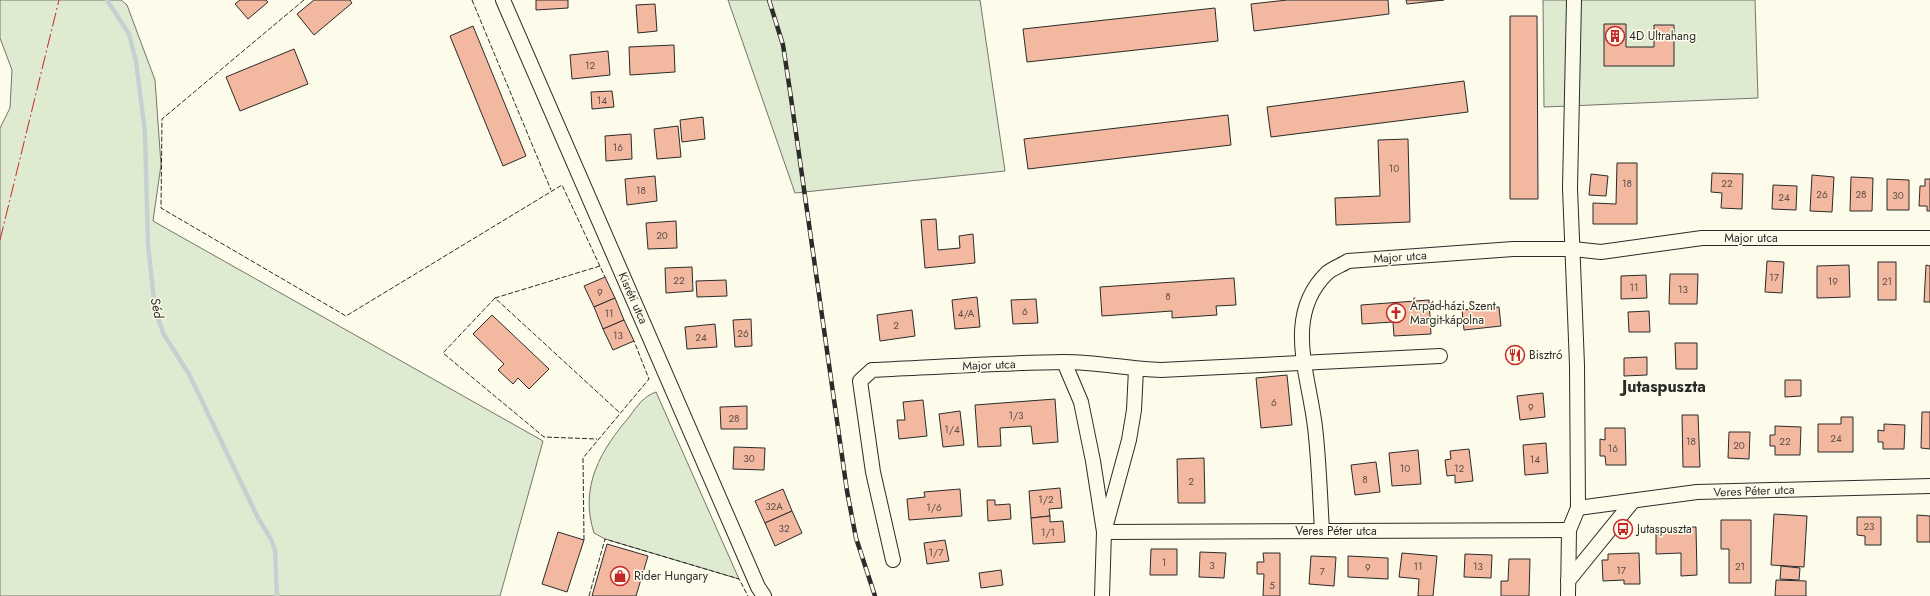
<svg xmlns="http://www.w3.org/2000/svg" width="1930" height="596" viewBox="0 0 1930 596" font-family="Jost,sans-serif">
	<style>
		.green { fill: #deebd1; stroke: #74746e }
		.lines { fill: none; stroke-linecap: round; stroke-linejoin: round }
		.stream { stroke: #c7d0d0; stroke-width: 4.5 }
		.building { fill: #f2b8a0; stroke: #2b2b2b }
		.street-casing { stroke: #2b2b2b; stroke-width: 16 }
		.street { stroke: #fdfbea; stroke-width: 14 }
		.rail-casing { stroke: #2b2b2b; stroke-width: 4.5 }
		.rail { stroke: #fdfbea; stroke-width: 3; stroke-dasharray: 9; stroke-linecap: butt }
		.fence { stroke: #2b2b2b; stroke-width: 1; stroke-dasharray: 5 2; stroke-linecap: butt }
		.power { stroke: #c62828; stroke-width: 1; stroke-dasharray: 14 3 2 3; stroke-linecap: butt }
		.labels { text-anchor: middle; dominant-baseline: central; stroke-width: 3; stroke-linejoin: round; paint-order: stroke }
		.number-label { font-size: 10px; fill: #5d4e48 }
		.poi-label { font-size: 12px; fill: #2b2b2b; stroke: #fdfbea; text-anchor: start }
		.street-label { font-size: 12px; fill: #2b2b2b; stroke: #fdfbea }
		.water-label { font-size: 13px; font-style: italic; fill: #2b2b2b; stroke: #fdfbea }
		.district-label { font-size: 16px; font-weight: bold; fill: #2b2b2b; stroke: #fdfbea }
	</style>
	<rect width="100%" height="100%" fill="#fdfbea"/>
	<g class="green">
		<path d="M0 0H121L127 5 155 80 161 165 153 221 543 441 500 596H0V128L10 108 12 70 0 38Z"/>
		<path d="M728 0H980L1005 171 795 193Z"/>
		<path d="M1543 0H1755L1758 98 1544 107Z"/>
		<path d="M656 392 739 579 605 539 594 533C579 486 601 450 630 416 637 406 644 396 656 392Z"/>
	</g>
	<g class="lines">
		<path class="stream" d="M107 0 129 34 136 61 145 133 148 245 155 310 164 335 189 374 258 518 271 539 275 550 277 596"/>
	</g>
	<g class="building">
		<path d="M240 0H266L268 2 248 19 235 4Z"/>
		<path d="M314 0H350L352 3 314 35 297 14Z"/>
		<path d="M536 0H568V8L536 10Z"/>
		<path d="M1287 0H1388L1389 14 1254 31 1251 4Z"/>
		<path d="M1406 0H1444L1407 4Z"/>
		<path d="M655 4 657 31 638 33 636 5Z"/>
		<path d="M1215 8 1218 41 1027 62 1023 29Z"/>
		<path d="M1510 16H1537L1538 199H1510Z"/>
		<path d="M1604 24H1626V47H1654V25H1674V66H1604Z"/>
		<path d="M473 26 526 156 503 166 450 36Z"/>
		<path d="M674 45 675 72 630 75 629 47Z"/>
		<path d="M294 49 308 84 240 111 226 77Z"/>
		<path d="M608 51 610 75 572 79 570 55Z"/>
		<path d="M1464 81 1468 112 1271 137 1267 107Z"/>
		<path d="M612 91 614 107 592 109 591 92Z"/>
		<path d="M1228 115 1231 145 1028 169 1024 139Z"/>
		<path d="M703 117 705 139 682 142 680 120Z"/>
		<path d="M678 126 681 157 657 159 654 129Z"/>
		<path d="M631 134 632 159 606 161 605 136Z"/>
		<path d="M1408 139 1410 222 1336 225 1335 198 1380 196 1378 140Z"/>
		<path d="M1617 163H1637V224H1593V203L1616 204Z"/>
		<path d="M1712 173 1743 174 1742 209 1721 208 1722 193 1711 192Z"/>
		<path d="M1591 174 1608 176 1606 196 1589 195Z"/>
		<path d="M1812 175 1834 177 1832 212 1810 211Z"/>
		<path d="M655 176 657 201 627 205 625 179Z"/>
		<path d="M1851 177 1873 178 1872 211H1850Z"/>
		<path d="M1887 179 1909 180V210H1887Z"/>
		<path d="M1925 179H1930V211H1927V206H1919L1920 186H1925Z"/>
		<path d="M1773 185 1797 186 1796 210 1772 209Z"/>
		<path d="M936 219 938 250 960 248 959 236 973 234 975 263 925 268 921 220Z"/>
		<path d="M676 221 677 248 648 249 646 223Z"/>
		<path d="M1767 261 1784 262 1782 293 1765 292Z"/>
		<rect x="1878" y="262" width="18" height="38"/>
		<path d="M1849 265 1850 297 1817 298V266Z"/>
		<path d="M1926 265 1930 266V302H1924Z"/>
		<path d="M692 267 693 291 666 293 665 268Z"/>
		<path d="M1670 274H1698L1697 304H1669Z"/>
		<path d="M1646 275 1647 298 1621 299V276Z"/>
		<path d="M605 277 615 298 594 307 584 286Z"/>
		<path d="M1234 278 1236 305 1216 306 1217 315 1172 318V311L1102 316 1100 287Z"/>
		<path d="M726 280 727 296 697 297 696 281Z"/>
		<path d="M977 297 980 327 955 329 952 300Z"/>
		<path d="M615 298 624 320 603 329 594 307Z"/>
		<path d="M1036 299 1038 323 1013 324 1011 300Z"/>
		<path d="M1429 300 1431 334 1394 336 1393 322 1362 324 1361 305Z"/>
		<path d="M1499 307 1501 326 1464 330 1462 310Z"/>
		<path d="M912 310 915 336 880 341 877 315Z"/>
		<path d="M1649 311 1650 332H1629L1628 312Z"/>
		<path d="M492 315 549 369 529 389 518 378 513 384 498 370 504 364 473 334Z"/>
		<path d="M751 319 752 346 735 347 733 320Z"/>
		<path d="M624 320 634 341 613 350 603 329Z"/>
		<path d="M715 324 717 347 687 349 685 327Z"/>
		<path d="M1675 343H1697V369H1676Z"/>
		<path d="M1647 357V375L1624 376V358Z"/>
		<path d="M1287 375 1292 425 1261 428 1256 378Z"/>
		<path d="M1785 380H1801V396L1785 397Z"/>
		<path d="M1543 393 1545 417 1520 420 1517 396Z"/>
		<path d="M1055 399 1058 442 1033 444 1031 426 1000 428 1001 446 978 447 975 405Z"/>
		<path d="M923 400 927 436 899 439 897 420H905L903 402Z"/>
		<path d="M747 406V429H721L720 407Z"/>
		<path d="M960 411 964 445 943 447 939 414Z"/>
		<path d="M1922 412H1930V449L1921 448Z"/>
		<path d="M1682 415H1698L1700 467H1683Z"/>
		<path d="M1841 417H1853V452H1818V424H1841Z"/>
		<path d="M1884 424 1905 425 1904 449H1883V442H1878V430L1884 431Z"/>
		<path d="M1775 426 1801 427 1800 455H1775V446H1770V435H1775Z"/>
		<path d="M1605 428H1625L1626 465H1606L1605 456H1600V439L1605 440Z"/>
		<path d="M1729 432H1750L1749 459 1728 458Z"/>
		<path d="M1546 443 1548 473 1525 475 1523 445Z"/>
		<path d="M734 447 765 448 764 470 733 469Z"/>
		<path d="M1469 449 1473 481 1455 483V475L1447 476 1445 460 1451 459 1450 451Z"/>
		<path d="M1418 450 1421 484 1392 486 1389 453Z"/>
		<path d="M1204 458 1205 503H1178L1177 459Z"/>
		<path d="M1376 462 1380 492 1355 495 1351 465Z"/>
		<path d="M1060 488 1062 508 1049 509 1050 516 1031 518 1029 491Z"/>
		<path d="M783 489 792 511 765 523 755 501Z"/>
		<path d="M960 489 962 516 909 520 907 499 925 497 924 492Z"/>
		<path d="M987 500H995V505L1010 504 1011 519 988 521Z"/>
		<path d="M792 511 802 533 775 546 765 523Z"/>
		<path d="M1774 514 1807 516 1804 567 1771 565Z"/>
		<path d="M1917 515 1930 516V542H1917Z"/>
		<path d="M1050 516V522L1063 521 1065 542 1033 544 1031 518Z"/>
		<path d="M1857 517H1881V545H1865V536L1857 535Z"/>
		<path d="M1721 520H1751V583H1729V549H1721Z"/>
		<path d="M1696 527 1697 575 1681 576V553L1656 554V528Z"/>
		<path d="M558 532 584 540 567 592 542 584Z"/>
		<path d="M945 540 949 561 927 564 924 543Z"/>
		<path d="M607 544 648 556 636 596H592Z"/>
		<path d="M1151 549H1177V575H1150Z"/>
		<path d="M1200 552 1226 553 1224 578 1199 577Z"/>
		<path d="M1263 553H1280V596H1263L1264 574H1257V562H1264Z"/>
		<path d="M1402 553 1437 556 1433 596H1418L1419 579 1399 577Z"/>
		<path d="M1639 553 1640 584H1624V580L1603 581 1602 560H1608V554Z"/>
		<path d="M1465 554 1492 555 1491 578 1464 577Z"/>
		<path d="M1311 556 1336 557 1334 586 1309 584Z"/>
		<path d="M1348 556 1388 558V579L1348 577Z"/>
		<path d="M1509 559H1530L1529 596H1501V581H1508Z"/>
		<path d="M1781 566 1800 568 1799 580 1780 579Z"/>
		<path d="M1001 570 1003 585 981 588 979 573Z"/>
		<path d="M1776 580 1806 581V596H1775Z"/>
	</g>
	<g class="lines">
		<g class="street-casing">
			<g id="street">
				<path d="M503 0 758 587 764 596"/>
				<path d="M1064 362 1081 402 1093 461 1104 532 1102 596"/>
				<path d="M1136 369 1134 410 1129 440 1104 532 1569 530"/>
				<path d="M1578 508 1697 492 1930 486"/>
				<path d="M1322 531C1320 496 1319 461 1315 427 1309 375 1283 316 1327 273 1333 268 1342 265 1348 261L1513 249H1573L1601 252 1702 238H1930"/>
				<path d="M893 560 873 472 860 381 872 370C936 367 1000 363 1064 362 1097 362 1128 369 1161 370L1440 356"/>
				<path d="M1568 581 1633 501"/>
				<path d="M1568 596 1569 530 1578 508 1577 365 1570 188 1574 0"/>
			</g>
		</g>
		<use href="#street" class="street"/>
		<g class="rail-casing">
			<path id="rail" d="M769 0 783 45 790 91 847 491 856 538 875 596"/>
		</g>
		<use href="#rail" class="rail"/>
		<g class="fence">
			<path d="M304 0 162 119 161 208 346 316 562 185 605 277"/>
			<path d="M472 0 551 190"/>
			<path d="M600 266 495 298 620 413"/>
			<path d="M495 298 443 353 544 437 597 439"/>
			<path d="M584 540 583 458 649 379 634 341"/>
			<path d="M589 596 605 539 739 579 748 596"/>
		</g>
		<path class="power" d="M0 240 59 0"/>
	</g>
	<defs>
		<g id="building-ring" transform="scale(1)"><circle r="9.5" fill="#fdfbea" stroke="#c62828" stroke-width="1.5"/><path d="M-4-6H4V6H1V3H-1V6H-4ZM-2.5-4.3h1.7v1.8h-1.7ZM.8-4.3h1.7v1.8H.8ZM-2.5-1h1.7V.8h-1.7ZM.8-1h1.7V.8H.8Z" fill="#c62828"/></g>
		<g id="church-ring" transform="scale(1)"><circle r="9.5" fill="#fdfbea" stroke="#c62828" stroke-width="1.5"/><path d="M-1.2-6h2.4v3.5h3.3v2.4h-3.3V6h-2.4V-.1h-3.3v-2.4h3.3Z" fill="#c62828"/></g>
		<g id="restaurant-ring" transform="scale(1)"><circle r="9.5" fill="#fdfbea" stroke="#c62828" stroke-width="1.5"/><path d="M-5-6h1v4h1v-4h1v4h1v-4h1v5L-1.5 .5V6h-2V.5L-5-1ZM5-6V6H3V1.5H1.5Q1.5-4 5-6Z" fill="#c62828"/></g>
		<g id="bus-ring" transform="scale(1)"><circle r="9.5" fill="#fdfbea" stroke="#c62828" stroke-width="1.5"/><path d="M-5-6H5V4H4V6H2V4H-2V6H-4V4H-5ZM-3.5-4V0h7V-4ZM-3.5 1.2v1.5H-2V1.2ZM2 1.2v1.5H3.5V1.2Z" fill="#c62828"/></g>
		<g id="shop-ring" transform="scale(1)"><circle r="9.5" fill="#fdfbea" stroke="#c62828" stroke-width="1.5"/><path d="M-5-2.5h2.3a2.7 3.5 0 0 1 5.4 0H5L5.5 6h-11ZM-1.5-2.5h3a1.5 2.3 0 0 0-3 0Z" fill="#c62828"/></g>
	</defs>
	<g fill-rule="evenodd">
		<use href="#building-ring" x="1615" y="36"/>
		<use href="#church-ring" x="1396" y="313"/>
		<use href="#restaurant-ring" x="1515" y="355"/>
		<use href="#bus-ring" x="1623" y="529"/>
		<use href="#shop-ring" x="620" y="576"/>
	</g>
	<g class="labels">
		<g class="number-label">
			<text x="590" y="65">12</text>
			<text x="602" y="100">14</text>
			<text x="618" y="147">16</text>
			<text x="1394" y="168">10</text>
			<text x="1627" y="183">18</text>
			<text x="1727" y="183">22</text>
			<text x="641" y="190">18</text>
			<text x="1822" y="194">26</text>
			<text x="1861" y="194">28</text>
			<text x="1898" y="195">30</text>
			<text x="1784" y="197">24</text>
			<text x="662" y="235">20</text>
			<text x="1774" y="277">17</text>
			<text x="679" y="280">22</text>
			<text x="1833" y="281">19</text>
			<text x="1887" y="281">21</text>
			<text x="1634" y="287">11</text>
			<text x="1683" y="289">13</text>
			<text x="600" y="292">9</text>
			<text x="1168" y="296">8</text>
			<text x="1025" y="311">6</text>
			<text x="609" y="313">11</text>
			<text x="966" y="313">4/A</text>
			<text x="896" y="325">2</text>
			<text x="743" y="333">26</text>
			<text x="618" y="335">13</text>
			<text x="701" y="337">24</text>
			<text x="1274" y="402">6</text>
			<text x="1531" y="407">9</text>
			<text x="1016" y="415">1/3</text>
			<text x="734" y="418">28</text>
			<text x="952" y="429">1/4</text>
			<text x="1836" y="438">24</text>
			<text x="1691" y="441">18</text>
			<text x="1785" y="441">22</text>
			<text x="1739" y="445">20</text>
			<text x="1613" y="448">16</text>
			<text x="749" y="458">30</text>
			<text x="1535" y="459">14</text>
			<text x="1405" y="468">10</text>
			<text x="1459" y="468">12</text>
			<text x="1365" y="479">8</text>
			<text x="1191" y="481">2</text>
			<text x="1046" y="499">1/2</text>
			<text x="774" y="506">32A</text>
			<text x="934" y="507">1/6</text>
			<text x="1869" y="526">23</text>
			<text x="784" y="528">32</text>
			<text x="1048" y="532">1/1</text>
			<text x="936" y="552">1/7</text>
			<text x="1164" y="562">1</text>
			<text x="1212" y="565">3</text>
			<text x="1418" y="566">11</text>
			<text x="1478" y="566">13</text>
			<text x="1740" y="566">21</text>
			<text x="1368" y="567">9</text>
			<text x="1621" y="570">17</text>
			<text x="1322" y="571">7</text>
			<text x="1272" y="585">5</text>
		</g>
		<g class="poi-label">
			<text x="1629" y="36">4D Ultrahang</text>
			<text x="1410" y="306">Árpád-házi Szent<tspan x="1410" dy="14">Margit-kápolna</tspan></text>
			<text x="1529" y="355">Bisztró</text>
			<text x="1637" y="529">Jutaspuszta</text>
			<text x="634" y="576">Rider Hungary</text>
		</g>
		<g class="street-label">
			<text x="1751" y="238">Major utca</text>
			<text transform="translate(1400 257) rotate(-4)">Major utca</text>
			<text transform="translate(633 298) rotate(66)">Kisréti utca</text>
			<text transform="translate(989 365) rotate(-2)">Major utca</text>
			<text transform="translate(1754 491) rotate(-2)">Veres Péter utca</text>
			<text x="1336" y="531">Veres Péter utca</text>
		</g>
		<g class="water-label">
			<text transform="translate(157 308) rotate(78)">Séd</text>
		</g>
		<g class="district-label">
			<text x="1664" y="386">Jutaspuszta</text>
		</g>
	</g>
</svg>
